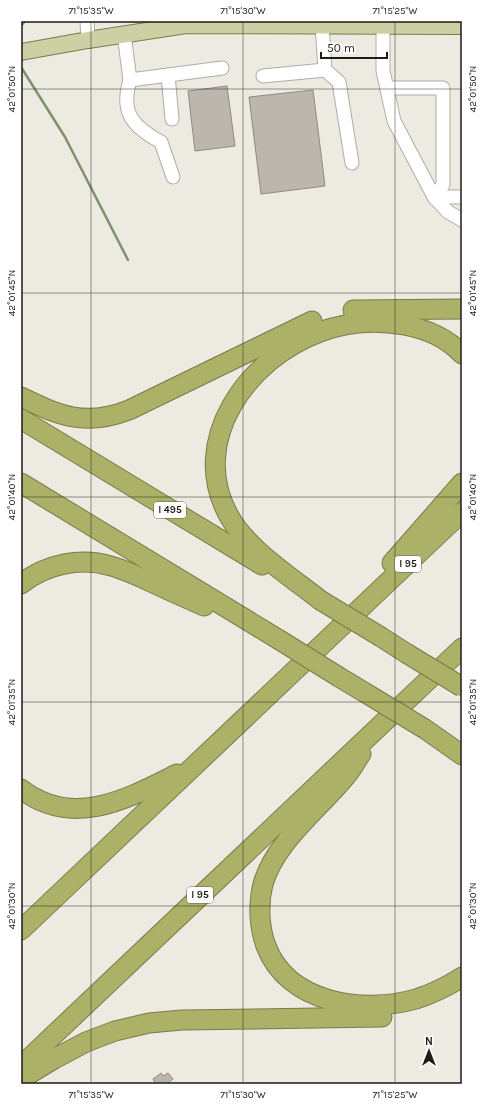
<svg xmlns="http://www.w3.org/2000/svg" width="483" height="1105" viewBox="0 0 483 1105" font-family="Karla,sans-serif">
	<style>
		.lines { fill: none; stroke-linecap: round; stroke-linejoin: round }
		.stream { stroke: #7e936b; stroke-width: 2.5 }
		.building { fill: #bcb6af; stroke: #8f8982 }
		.minor-casing { stroke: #afada4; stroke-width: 15 }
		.major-casing { stroke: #797c4b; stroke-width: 18 }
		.highway-casing { stroke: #797c4b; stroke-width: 21 }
		.minor { stroke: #fff; stroke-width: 13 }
		.major { stroke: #cdd0a3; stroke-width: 16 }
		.highway { stroke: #abb166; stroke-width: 19 }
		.highway-bridge-casing { stroke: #797c4b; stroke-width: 21; stroke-linecap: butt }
		.highway-bridge { stroke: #abb166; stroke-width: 19 }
		.ticks { fill: none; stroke: #1c1b18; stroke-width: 1; stroke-opacity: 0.45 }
		.labels { text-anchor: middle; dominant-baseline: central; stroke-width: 3.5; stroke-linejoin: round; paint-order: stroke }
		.shield { fill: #fff; stroke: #605f5d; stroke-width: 1 }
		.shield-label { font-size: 10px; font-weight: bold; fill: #1c1b18 }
		.neatline { fill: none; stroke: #1c1b18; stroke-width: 1.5 }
		.ticks-label { font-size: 10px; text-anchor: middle; fill: #1c1b18 }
	</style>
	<rect width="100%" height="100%" fill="#edeae1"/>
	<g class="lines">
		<g class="stream">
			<path d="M21 26 25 21"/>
			<path d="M21 67 65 137 128 260"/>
		</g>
	</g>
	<g class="building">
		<path d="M227 86 235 146 195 151 188 91Z"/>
		<path d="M313 90 325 186 261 194 249 97Z"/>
		<path d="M161 1073 163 1076 168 1073 173 1079 168 1083 169 1084H154L155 1083 153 1079Z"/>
	</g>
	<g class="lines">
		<g class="minor-casing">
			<g id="minor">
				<path d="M87 21 88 40"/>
				<path d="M322 25 325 70 339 82 352 163"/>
				<path d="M383 25V71L394 121 434 197 448 212 462 220"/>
				<path d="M124 34 130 80 222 68"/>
				<path d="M168 75 172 119"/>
				<path d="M263 76 325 70"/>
				<path d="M130 80C120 113 133 127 161 142L173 177"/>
				<path d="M387 88H443V185L434 197"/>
				<path d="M434 197H462"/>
			</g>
		</g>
		<g class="major-casing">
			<path id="major" d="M21 52 88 40 186 25 462 26"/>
		</g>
		<g class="highway-casing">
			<g id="highway">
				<path d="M353 310 462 309"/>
				<path d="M21 397C60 416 85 427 129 410L312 321"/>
				<path d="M21 419 262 565"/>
				<path d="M21 483 278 639"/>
				<path d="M392 563 462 483"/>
				<path d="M21 584C46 564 80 557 111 566 125 570 138 576 151 582 168 590 186 598 204 606"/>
				<path d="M320 600C291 577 246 548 229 516 187 441 248 358 320 332 347 322 376 320 404 325 426 329 446 337 462 354"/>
				<path d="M381 637 406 653"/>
				<path d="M339 677 364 692"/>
				<path d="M425 729 462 755"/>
				<path d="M361 754C356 761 352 769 346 776 319 809 275 842 263 884 258 904 259 927 266 946 288 1004 363 1014 416 999 432 994 448 986 462 977"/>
				<path d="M21 789C73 829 127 799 177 774"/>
				<path d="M21 930 462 512"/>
				<path d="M21 1066 462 648"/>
				<path d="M21 1079 54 1059 86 1042 115 1031 149 1023 182 1020 382 1017"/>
			</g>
		</g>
		<use href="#minor" class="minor"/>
		<use href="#major" class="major"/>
		<use href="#highway" class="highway"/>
		<g class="highway-bridge-casing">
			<g id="highway-bridge">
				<path d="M320 600 381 637"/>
				<path d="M278 639 339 677"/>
				<path d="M406 653 462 687"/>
				<path d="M364 692 425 729"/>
			</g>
		</g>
		<use href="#highway-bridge" class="highway-bridge"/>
	</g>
	<path class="ticks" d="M91 21V1084M243 21V1084M395 21V1084M21 89H462M21 293H462M21 497H462M21 702H462M21 906H462"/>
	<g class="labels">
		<g class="shield">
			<rect x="154" y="502" width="32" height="16" rx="3"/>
			<rect x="395" y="556" width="26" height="16" rx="3"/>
			<rect x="187" y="887" width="26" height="16" rx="3"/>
		</g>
		<g class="shield-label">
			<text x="170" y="510">I 495</text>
			<text x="408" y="564">I 95</text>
			<text x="200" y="895">I 95</text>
		</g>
	</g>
	<rect width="483" height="1105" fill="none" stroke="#ffffff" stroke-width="44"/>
	<g transform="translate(429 1051)" stroke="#ffffff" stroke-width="3" paint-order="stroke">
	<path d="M0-3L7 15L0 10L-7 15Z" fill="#1c1b18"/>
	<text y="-6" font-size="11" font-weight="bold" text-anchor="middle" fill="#1c1b18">N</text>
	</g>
	<path d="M321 52v6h66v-6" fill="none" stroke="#1c1b18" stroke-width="2"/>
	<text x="327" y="52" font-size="12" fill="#1c1b18" stroke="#ffffff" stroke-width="3" paint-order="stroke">50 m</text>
	<rect x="22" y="22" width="439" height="1061" class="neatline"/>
	<g class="ticks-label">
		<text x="91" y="14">71°15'35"W</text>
		<text x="243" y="14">71°15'30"W</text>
		<text x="395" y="14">71°15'25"W</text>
		<text transform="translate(11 89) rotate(-90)" y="4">42°01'50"N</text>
		<text transform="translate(472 89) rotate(-90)" y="4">42°01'50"N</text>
		<text transform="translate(11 293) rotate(-90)" y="4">42°01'45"N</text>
		<text transform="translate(472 293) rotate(-90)" y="4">42°01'45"N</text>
		<text transform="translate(11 497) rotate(-90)" y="4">42°01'40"N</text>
		<text transform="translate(472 497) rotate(-90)" y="4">42°01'40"N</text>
		<text transform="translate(11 702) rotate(-90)" y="4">42°01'35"N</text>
		<text transform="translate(472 702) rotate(-90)" y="4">42°01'35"N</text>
		<text transform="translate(11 906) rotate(-90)" y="4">42°01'30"N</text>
		<text transform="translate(472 906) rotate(-90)" y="4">42°01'30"N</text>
		<text x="91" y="1098">71°15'35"W</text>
		<text x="243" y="1098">71°15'30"W</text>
		<text x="395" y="1098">71°15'25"W</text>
	</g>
</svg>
